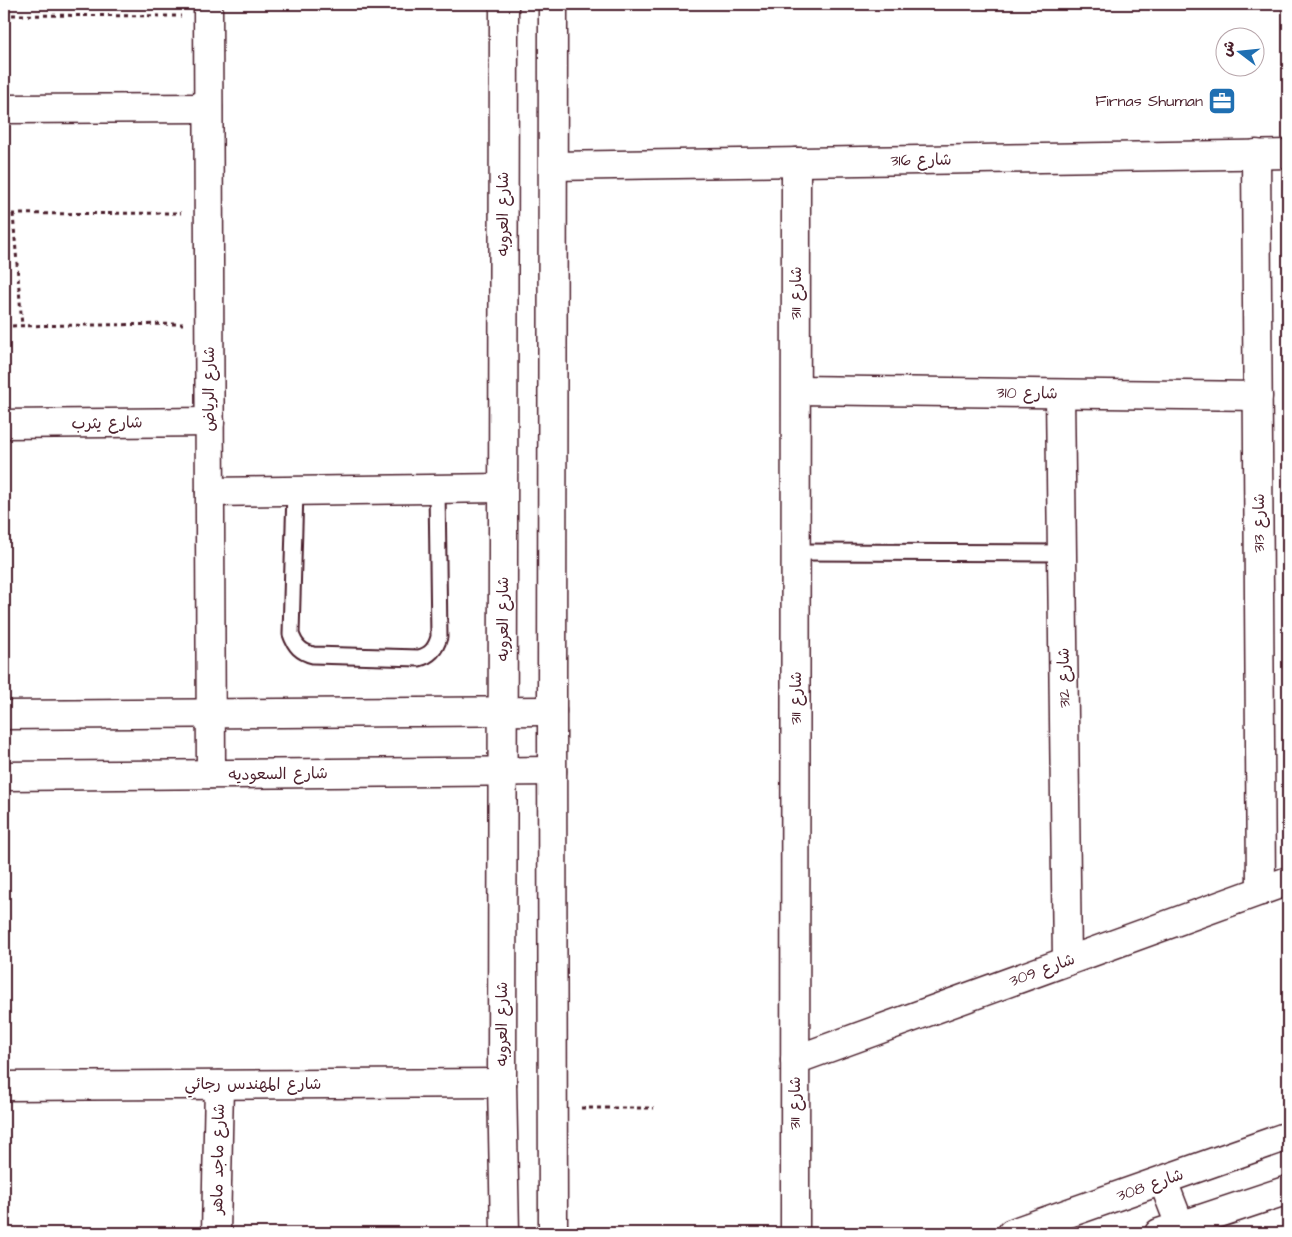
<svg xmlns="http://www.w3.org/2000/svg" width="1292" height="1237" viewBox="0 0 1292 1237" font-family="'Architects Daughter','Playpen Sans Arabic',sans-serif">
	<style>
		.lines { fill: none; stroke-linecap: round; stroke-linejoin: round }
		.lane-casing { stroke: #4a1f2b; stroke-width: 19 }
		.street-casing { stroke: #4a1f2b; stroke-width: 31 }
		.secondary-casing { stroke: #4a1f2b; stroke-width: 31 }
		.path { stroke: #4a1f2b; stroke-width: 3; stroke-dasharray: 4 4; stroke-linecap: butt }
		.lane { stroke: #fff; stroke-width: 15 }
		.street { stroke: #fff; stroke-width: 28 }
		.secondary { stroke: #fff; stroke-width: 28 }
		.labels { text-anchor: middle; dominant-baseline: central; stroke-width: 4; stroke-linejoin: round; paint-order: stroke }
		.poi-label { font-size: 16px; fill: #4a1f2b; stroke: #fff; text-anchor: end }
		.street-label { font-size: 16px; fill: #4a1f2b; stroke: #fff }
	</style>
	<rect width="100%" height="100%" fill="#fff"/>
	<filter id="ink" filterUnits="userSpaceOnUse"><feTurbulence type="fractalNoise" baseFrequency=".02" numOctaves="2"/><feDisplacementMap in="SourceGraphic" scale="10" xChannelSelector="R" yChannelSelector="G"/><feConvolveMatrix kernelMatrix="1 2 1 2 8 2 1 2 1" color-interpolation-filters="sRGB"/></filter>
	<g filter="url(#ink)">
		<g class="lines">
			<g class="lane-casing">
				<g id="lane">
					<path d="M295 491 291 634C295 646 301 652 313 655L419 658C431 655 436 648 439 637L437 489"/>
					<path d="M796 552 1062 553"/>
				</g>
			</g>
			<g class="street-casing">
				<g id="street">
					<path d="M208 4 211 774"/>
					<path d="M4 109 208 108"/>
					<path d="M1256 154 1261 891"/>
					<path d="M553 166 1288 154"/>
					<path d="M797 390 1258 396"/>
					<path d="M1060 394 1067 961"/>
					<path d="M4 424 210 422"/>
					<path d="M210 492 502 488"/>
					<path d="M4 715 552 711"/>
					<path d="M4 776 552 771"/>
					<path d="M795 1060 1288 881"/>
					<path d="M4 1086 502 1083"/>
					<path d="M1163 1181 1183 1233"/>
					<path d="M216 1233 219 1085"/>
					<path d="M795 1233 796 162"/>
					<path d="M1012 1233 1288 1136"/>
					<path d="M1159 1233 1288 1190"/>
				</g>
			</g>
			<g class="secondary-casing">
				<g id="secondary">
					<path d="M504 4 502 1083 505 1233"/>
					<path d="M553 1233 552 711 553 4"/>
				</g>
			</g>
			<g class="path">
				<path d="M4 15 181 16"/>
				<path d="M4 214 181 213"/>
				<path d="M13 214 22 326"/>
				<path d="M4 326 183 324"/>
				<path d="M581 1108H654"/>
			</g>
			<use href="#lane" class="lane"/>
			<use href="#street" class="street"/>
			<use href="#secondary" class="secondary"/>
		</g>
	</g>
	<defs>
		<g id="office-square" transform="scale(1.4375)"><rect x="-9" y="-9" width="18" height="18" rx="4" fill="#1f6fb2" stroke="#fff"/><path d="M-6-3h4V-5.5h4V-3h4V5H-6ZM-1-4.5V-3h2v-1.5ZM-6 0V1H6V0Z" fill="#fff"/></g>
	</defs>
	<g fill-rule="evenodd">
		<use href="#office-square" x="1222" y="101"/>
	</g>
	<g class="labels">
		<g class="poi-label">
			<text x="1203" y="101">Firnas Shuman</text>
		</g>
		<g class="street-label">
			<text transform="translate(921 160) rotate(-1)">شارع 316</text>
			<text transform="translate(503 214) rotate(-90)">شارع العروبه</text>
			<text transform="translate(796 293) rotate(-90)">شارع 311</text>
			<text transform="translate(209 389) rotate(-90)">شارع الرياض</text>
			<text transform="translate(1027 393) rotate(1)">شارع 310</text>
			<text transform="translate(107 423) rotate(-1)">شارع يثرب</text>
			<text transform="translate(1259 523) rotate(-90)">شارع 313</text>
			<text transform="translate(503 619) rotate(-90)">شارع العروبه</text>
			<text transform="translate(1064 678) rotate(-91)">شارع 312</text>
			<text transform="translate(796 698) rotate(-90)">شارع 311</text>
			<text transform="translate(278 774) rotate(-1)">شارع السعوديه</text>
			<text transform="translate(1042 970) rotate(-20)">شارع 309</text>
			<text transform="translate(502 1024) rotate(-90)">شارع العروبه</text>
			<text x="253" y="1084">شارع المهندس رجائي</text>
			<text transform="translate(795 1103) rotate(-90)">شارع 311</text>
			<text transform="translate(218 1159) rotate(-89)">شارع ماجد ماهر</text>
			<text transform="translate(1150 1185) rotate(-19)">شارع 308</text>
		</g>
	</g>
	<rect width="1292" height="1237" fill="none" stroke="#fff" stroke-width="20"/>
	<rect x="10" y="10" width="1272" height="1217" fill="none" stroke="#4a1f2b" stroke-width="2" filter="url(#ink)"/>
	<g transform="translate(1240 52) rotate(286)"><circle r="24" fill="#ffffff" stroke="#b7a5aa"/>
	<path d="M0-4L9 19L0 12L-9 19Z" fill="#1f6fb2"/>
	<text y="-8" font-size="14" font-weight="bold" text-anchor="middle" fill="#4a1f2b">ش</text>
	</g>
</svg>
